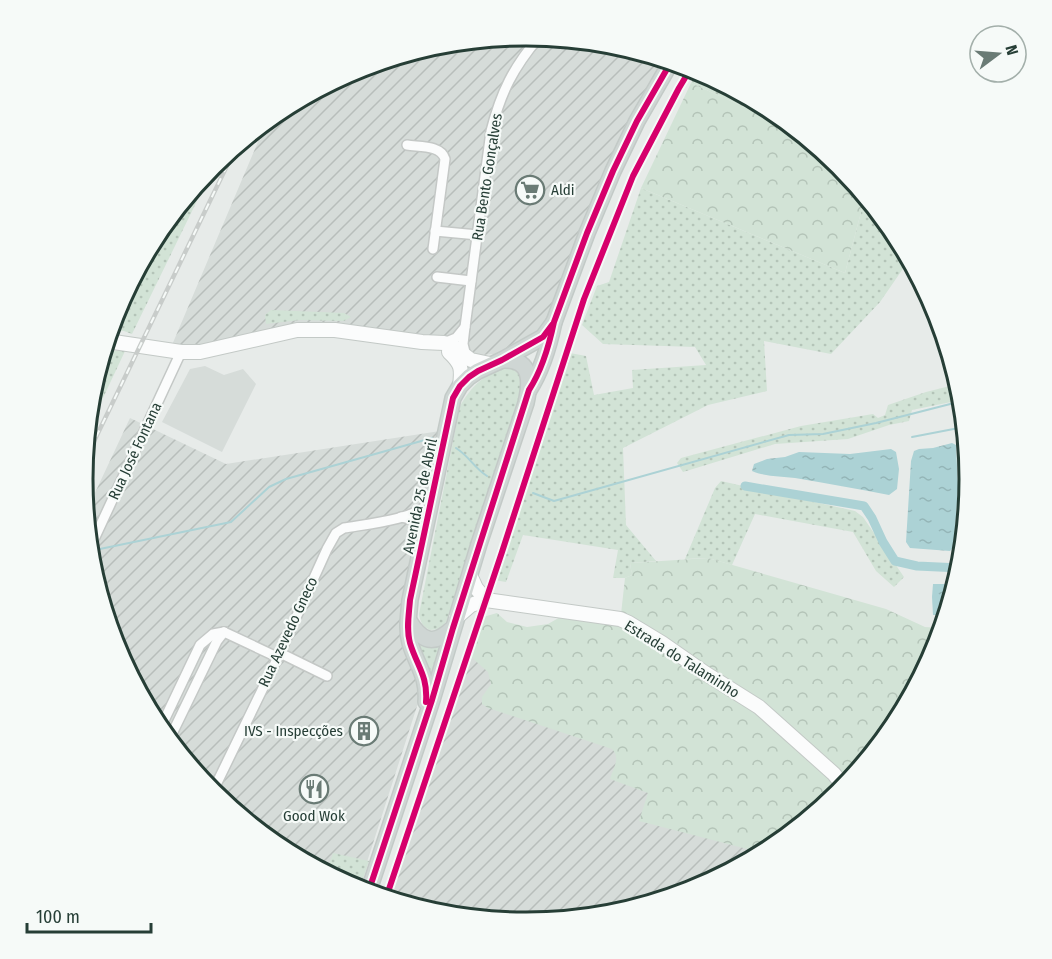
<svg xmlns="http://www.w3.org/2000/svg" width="1052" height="959" viewBox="0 0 1052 959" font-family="'Fira Sans Condensed',sans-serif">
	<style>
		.built { fill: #d6dcd9 }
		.industrial { fill: url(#industrial-furrows) }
		.grass { fill: url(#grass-dots) }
		.forest { fill: url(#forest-crowns) }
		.water { fill: url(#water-ripples) }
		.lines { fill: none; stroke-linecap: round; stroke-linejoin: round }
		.stream { stroke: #acd2d5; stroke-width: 2 }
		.canal { stroke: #acd2d5; stroke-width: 9 }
		.street-casing { stroke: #c4c8c6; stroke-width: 12 }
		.secondary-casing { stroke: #c3c9c6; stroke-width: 16 }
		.primary-casing { stroke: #c3cac7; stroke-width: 18 }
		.street { stroke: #fbfcfc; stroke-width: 9 }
		.secondary { stroke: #fbfcfc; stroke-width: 14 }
		.primary { stroke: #cfd6d4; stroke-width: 15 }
		.rail-casing { stroke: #c8ccca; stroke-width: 4.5 }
		.rail { stroke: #f6faf8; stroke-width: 2; stroke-dasharray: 7; stroke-linecap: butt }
		.cycleway-casing { stroke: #f6faf8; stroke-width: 10 }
		.cycleway { stroke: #d6006c; stroke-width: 6 }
		.labels { text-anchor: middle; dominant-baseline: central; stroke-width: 4.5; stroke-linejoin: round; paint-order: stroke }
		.street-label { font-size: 15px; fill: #263e36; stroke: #f6faf8 }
		.poi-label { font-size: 15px; fill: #263e36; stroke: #f6faf8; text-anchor: start }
		.rim { fill: none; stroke: #263e36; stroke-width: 3 }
	</style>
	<defs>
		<pattern id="industrial-furrows" width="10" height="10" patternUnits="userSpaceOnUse" patternTransform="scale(1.5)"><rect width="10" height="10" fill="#d6dcd9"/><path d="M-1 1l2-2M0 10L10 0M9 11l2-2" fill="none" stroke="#b8bebb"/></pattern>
		<pattern id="grass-dots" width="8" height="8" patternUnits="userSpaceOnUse" patternTransform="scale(1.5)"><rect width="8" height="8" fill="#d2e3d6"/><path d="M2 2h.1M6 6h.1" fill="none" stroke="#b4c4b8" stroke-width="1.8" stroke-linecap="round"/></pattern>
		<pattern id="forest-crowns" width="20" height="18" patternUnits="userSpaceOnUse" patternTransform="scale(1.5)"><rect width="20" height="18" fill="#d2e3d6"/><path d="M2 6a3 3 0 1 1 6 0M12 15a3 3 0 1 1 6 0" fill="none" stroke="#b4c4b8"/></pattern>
		<pattern id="water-ripples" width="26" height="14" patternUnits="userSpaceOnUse" patternTransform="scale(1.5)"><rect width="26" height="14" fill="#acd2d5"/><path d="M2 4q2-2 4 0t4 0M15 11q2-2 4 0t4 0" fill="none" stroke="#94b5b7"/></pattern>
	</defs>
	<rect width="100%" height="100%" fill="#e7ebe9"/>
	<path class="built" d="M205 366 224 375 243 369 256 384 222 452 162 422 190 369Z"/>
	<g class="industrial">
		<path d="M526 36 613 45 666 61 622 138 580 231 545 324 534 334 512 347 494 354 482 355 310 327 198 347 172 345 260 137 253 133 280 111 357 70 440 44Z"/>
		<path d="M130 418 226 464 440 431 403 625 420 697 358 890 279 848 212 793 157 726 116 649 91 566 86 512Z"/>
		<path d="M483 617 500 626 823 807 772 848 695 889 612 915 526 923 439 914 389 899Z"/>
	</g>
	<g class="grass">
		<path d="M699 71 773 111 797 131 691 83Z"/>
		<path d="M215 164 132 334 124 331 110 330 116 309 157 233Z"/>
		<path d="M641 188 845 273 865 197 895 233 909 260 880 302 831 354 764 341 767 391 708 405 623 448 626 525 656 561 630 563 632 575 625 578H613L618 550 523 535 506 582 494 580 570 353 586 356 594 395 633 388 632 370 706 365 695 347 603 344 582 325 597 286 609 282Z"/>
		<path d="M271 310 344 313 351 317 344 321 300 320 266 324 265 315Z"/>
		<path d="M126 349 87 432 91 393 104 350 108 352Z"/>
		<path d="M507 368H513L521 374 523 386 447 620C443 627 438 630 430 630 423 627 420 622 419 614L460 406C470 388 486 371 507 368Z"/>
		<path d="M958 384 962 402 956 401 912 410 909 421 889 425 848 439 775 444 683 472 677 463 681 458 801 426 873 414 878 418 885 415 888 405 926 392Z"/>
		<path d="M721 481 855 511 863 517 904 577 894 587 876 571 853 532 755 514 732 565 708 558 685 559 715 488Z"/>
		<path d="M413 638 445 640 431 687Z"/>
		<path d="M333 853 369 861 362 882 354 888 326 873Z"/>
	</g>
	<g class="forest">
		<path d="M691 83 797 131 840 166 865 197 845 273 641 188Z"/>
		<path d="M708 558 886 609 925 627 942 628 936 650 895 726 839 793 782 840 755 851 639 821 648 793 610 779C613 769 621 758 612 749L488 708 482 704V697L491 684 488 672 470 656 483 617 497 613 507 622 527 627 548 624 562 616 621 614 625 578 632 575 630 563Z"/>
	</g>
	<g class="water">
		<path d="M952 443 956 445 958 487 954 546 950 551 910 548 906 542 911 461 914 451 919 449 933 448Z"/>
		<path d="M891 449 896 452 899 469 897 489 889 495C858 489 826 483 795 478 781 476 766 477 752 471L754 464 767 459 785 457 799 452 850 454Z"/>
		<path d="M933 584H956L946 615H933L932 597Z"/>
	</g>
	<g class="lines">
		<g class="stream">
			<path d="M912 437 964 427"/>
			<path d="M456 448C470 457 474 468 487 476"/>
			<path d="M533 493 554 501 789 435 823 434 876 423 962 401"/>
			<path d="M95 550 231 522 269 487 286 479 432 438"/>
		</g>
		<path class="canal" d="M745 486 864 506 872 518 883 542 895 561 917 566 960 568"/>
		<g class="street-casing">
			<g id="street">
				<path d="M407 145C420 147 441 145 445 159L433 249"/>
				<path d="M435 231 478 235"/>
				<path d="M437 277 471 281"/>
				<path d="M465 327 491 131C501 92 513 68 539 37"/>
				<path d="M444 343 456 338 465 327 463 344 466 356"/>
				<path d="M401 517C412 519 421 522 423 534"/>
				<path d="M89 550 181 352"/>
				<path d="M224 632 277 657"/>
				<path d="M280 653 327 676"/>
				<path d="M160 729 200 645 213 634 224 632"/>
				<path d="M169 740 217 641 224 632"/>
				<path d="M212 793 280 653 327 549 336 533 344 528C367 524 414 520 429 503"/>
			</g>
		</g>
		<g class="secondary-casing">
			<g id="secondary">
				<path d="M107 341 181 352H200L297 330H335L422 342 444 343 454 347 471 360 490 364"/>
				<path d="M449 352C462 364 462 369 460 386"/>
				<path d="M470 575 476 588 486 600"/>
				<path d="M456 618 471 605 486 600 620 619 629 623 662 643 705 673 759 707 834 774 844 787"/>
			</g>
		</g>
		<g class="primary-casing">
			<g id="primary">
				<path d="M529 390C542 370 549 346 554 322L587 233 613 171 637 121 671 62"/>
				<path d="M409 621C422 642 434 646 453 628"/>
				<path d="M426 702C428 676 417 666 410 643 406 629 409 614 410 600L453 398 460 386 469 377 478 371 502 360 543 337 554 322"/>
				<path d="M368 893 432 700 479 544 526 403C531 381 532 358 502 360"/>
			</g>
		</g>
		<use href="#street" class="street"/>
		<use href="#secondary" class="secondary"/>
		<use href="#primary" class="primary"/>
		<g class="rail-casing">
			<path id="rail" d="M84 462 236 147"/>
		</g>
		<use href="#rail" class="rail"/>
		<g class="cycleway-casing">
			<g id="cycleway">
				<path d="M426 702C428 676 417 666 410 643 406 629 409 614 410 600L453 398 460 386 469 377 478 371 502 360 543 337 552 325"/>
				<path d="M368 893 432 700 453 628 529 390C542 370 549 346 554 322L587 233 613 171 637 121 671 62"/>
				<path d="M386 898 502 552 584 299 633 176 679 88 691 68"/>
			</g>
		</g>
		<use href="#cycleway" class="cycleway"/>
	</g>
	<defs>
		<g id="supermarket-ring" transform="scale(1.5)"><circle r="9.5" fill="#f6faf8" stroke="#6a7b75" stroke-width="1.5"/><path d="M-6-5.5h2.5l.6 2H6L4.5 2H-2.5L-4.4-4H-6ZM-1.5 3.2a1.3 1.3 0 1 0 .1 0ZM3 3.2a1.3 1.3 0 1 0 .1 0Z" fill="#6a7b75"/></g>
		<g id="building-ring" transform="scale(1.5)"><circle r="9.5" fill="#f6faf8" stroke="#6a7b75" stroke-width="1.5"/><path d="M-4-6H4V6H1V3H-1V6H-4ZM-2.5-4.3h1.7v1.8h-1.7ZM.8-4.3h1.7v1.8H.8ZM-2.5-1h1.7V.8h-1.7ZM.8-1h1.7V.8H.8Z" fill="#6a7b75"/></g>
		<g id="restaurant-ring" transform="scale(1.5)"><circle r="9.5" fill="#f6faf8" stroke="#6a7b75" stroke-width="1.5"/><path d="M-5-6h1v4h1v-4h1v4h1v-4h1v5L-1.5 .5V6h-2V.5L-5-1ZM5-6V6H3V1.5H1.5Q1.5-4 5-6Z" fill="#6a7b75"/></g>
	</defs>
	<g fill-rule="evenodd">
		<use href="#supermarket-ring" x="530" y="190"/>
		<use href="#building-ring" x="364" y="731"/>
		<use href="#restaurant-ring" x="314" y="789"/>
	</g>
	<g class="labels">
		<g class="street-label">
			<text transform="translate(487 177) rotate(-81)">Rua Bento Gonçalves</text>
			<text transform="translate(135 451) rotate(-65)">Rua José Fontana</text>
			<text transform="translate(420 496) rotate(-78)">Avenida 25 de Abril</text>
			<text transform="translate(288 632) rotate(-65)">Rua Azevedo Gneco</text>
			<text transform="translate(682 659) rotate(32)">Estrada do Talaminho</text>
		</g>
		<g class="poi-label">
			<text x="551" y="190">Aldi</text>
			<text x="343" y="731" text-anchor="end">IVS - Inspecções</text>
			<text x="314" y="816" text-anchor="middle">Good Wok</text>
		</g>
	</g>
	<path d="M0 0H1052V959H0ZM93 479a433 433 0 1 1 866 0a433 433 0 1 1-866 0Z" fill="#f6faf8" fill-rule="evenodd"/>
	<path class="rim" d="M93 479a433 433 0 1 1 866 0a433 433 0 1 1-866 0Z"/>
	<g transform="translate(998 54) rotate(74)"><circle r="28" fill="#f6faf8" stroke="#a3afaa" stroke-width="1.5"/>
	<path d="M0-4.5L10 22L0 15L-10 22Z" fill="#6a7b75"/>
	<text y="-9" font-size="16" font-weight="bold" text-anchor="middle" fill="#263e36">N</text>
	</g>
	<path d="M27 923v9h124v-9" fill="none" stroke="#263e36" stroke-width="3"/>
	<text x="36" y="923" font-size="18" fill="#263e36" stroke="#f6faf8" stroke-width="4.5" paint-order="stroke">100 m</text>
</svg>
